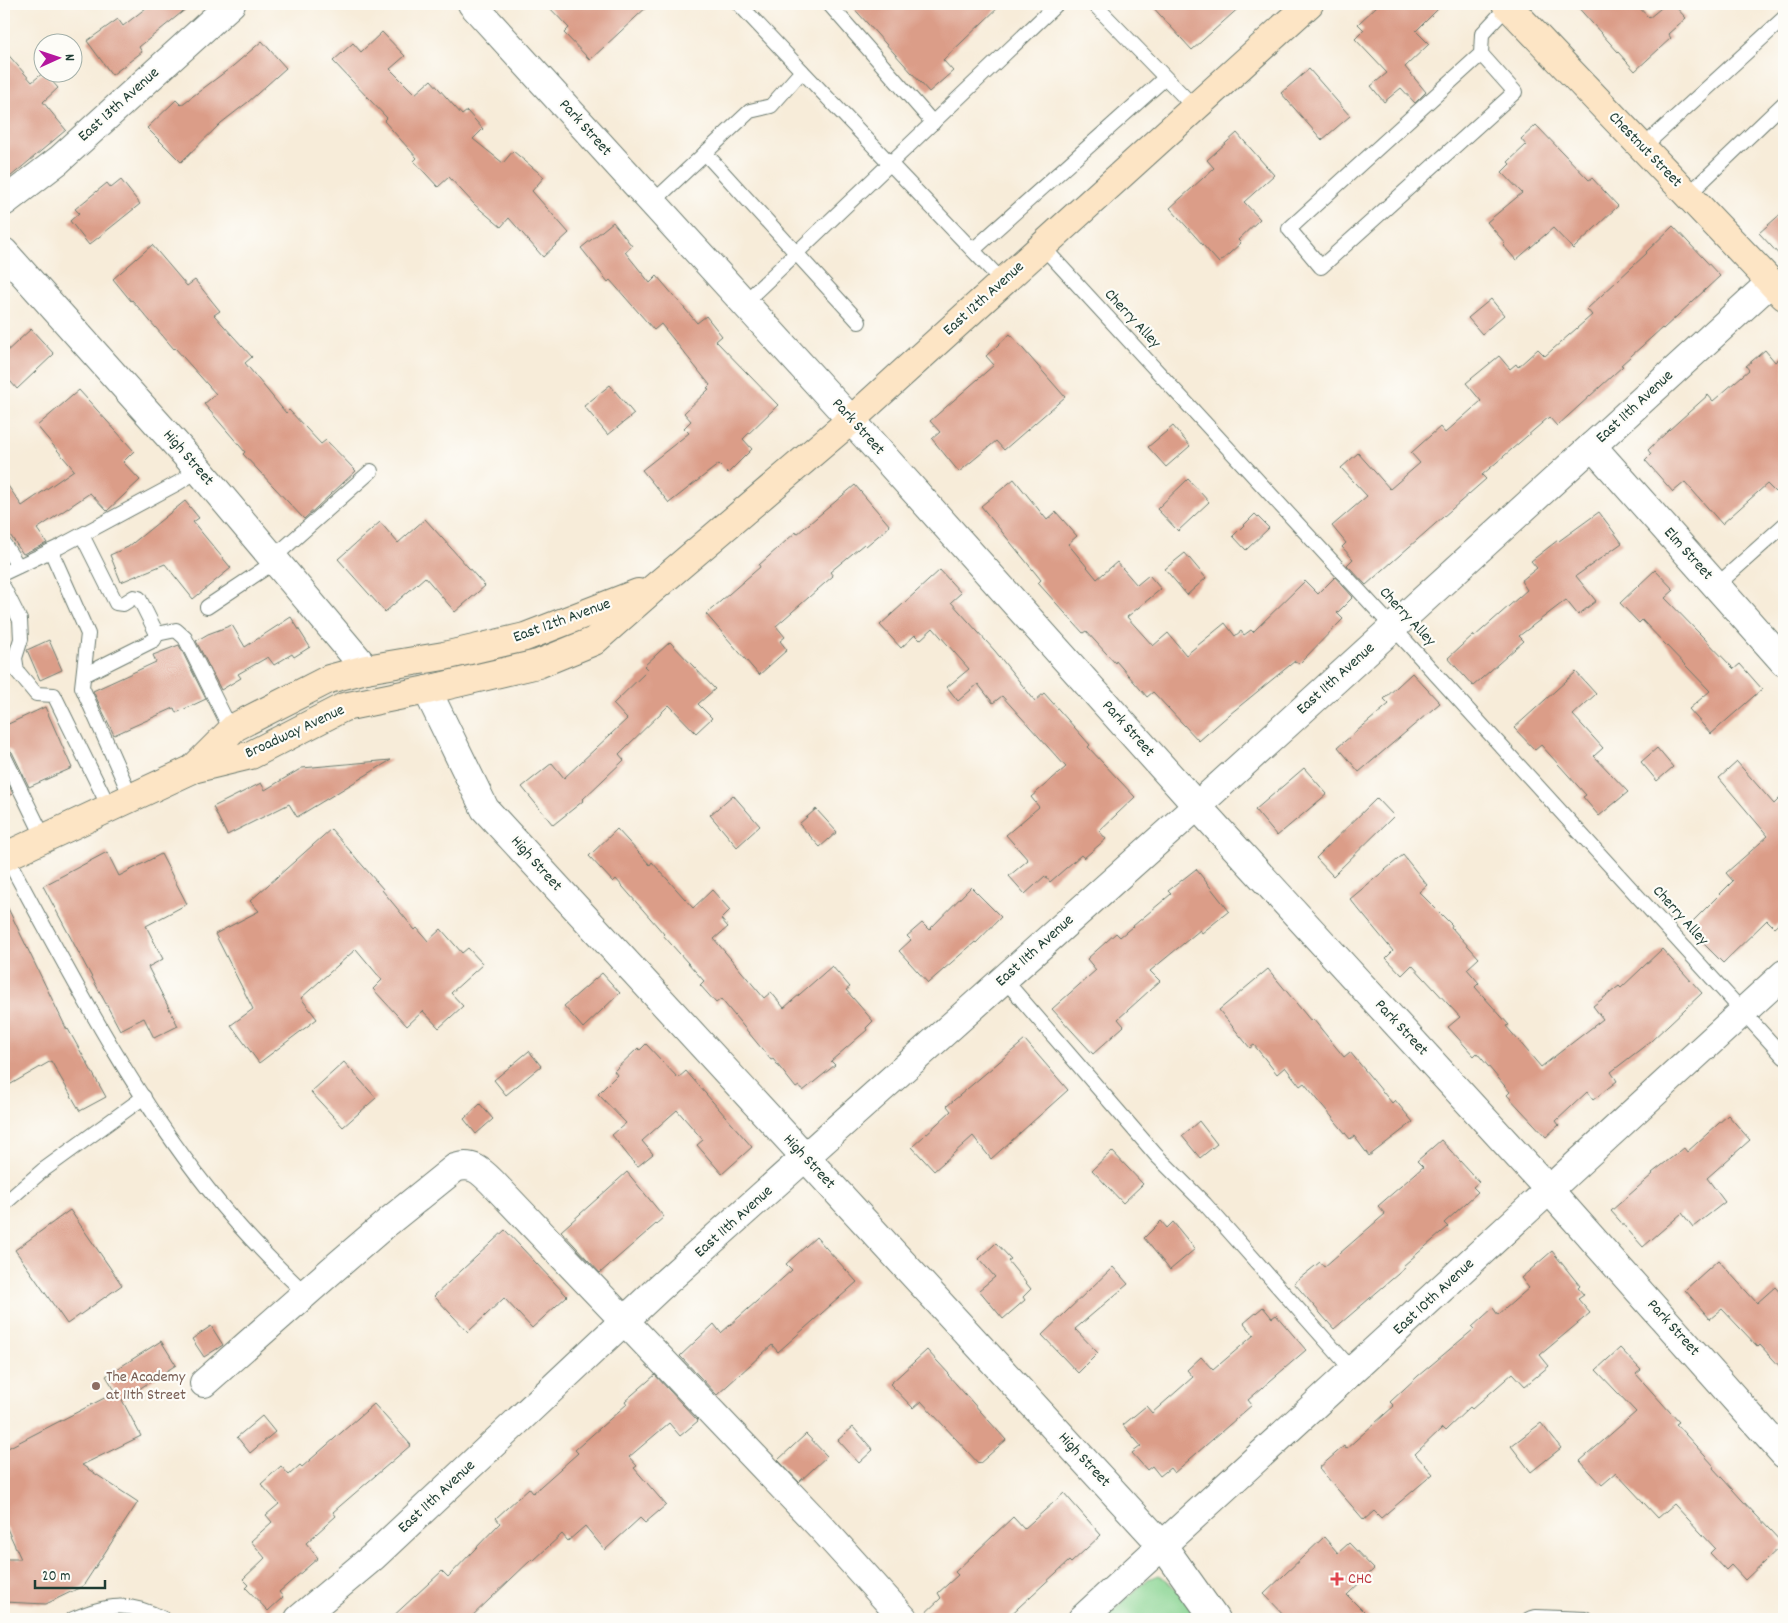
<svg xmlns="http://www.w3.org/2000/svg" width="1788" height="1623" viewBox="0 0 1788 1623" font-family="Dekko,sans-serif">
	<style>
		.green { fill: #88d492; stroke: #548863 }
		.building { fill: #db9d88 }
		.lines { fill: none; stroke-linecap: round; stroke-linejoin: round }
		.lane-casing { stroke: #6b7a6e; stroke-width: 16 }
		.street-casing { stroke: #6b7a6e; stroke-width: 30 }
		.secondary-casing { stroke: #6b7a6e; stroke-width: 30 }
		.lane { stroke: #fff; stroke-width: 14 }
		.street { stroke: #fff; stroke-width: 28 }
		.secondary { stroke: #fde5c5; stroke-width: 28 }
		.education-dot { fill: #8d6e63; stroke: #fdfcf7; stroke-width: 2 }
		.health-dot { fill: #e0444e; stroke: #fdfcf7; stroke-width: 2 }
		.labels { text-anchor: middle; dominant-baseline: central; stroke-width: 4.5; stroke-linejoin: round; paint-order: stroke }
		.street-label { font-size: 16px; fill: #1f3d34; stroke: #fdfcf7 }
		.education-label { font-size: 16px; fill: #785e54; stroke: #fdfcf7; text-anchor: start }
		.health-label { font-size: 16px; fill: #be3a42; stroke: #fdfcf7; text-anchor: start }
	</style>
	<rect width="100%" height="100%" fill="#fdfcf7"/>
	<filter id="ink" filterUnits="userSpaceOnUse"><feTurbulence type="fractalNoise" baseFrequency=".02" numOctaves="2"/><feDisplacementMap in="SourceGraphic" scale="10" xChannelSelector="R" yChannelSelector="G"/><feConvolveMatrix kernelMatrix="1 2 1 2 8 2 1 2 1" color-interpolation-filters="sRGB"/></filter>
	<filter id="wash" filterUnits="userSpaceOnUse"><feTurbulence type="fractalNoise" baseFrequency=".0096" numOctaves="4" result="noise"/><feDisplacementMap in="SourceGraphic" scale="20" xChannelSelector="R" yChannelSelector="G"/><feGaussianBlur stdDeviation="1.12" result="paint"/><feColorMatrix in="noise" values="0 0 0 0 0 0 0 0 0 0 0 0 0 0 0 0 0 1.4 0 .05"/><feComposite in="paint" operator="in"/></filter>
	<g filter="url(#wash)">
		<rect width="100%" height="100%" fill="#f7ecd9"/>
		<path class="green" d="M1158 1575 1167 1580 1203 1619H1104L1148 1579Z"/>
		<g id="blocks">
			<g class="building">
				<path d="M151 4H192L139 47 142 52 112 75 87 41 118 19 123 26Z"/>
				<path d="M546 4H650L590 60 564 33 569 28Z"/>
				<path d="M850 4H1002L943 60 953 71 929 92Z"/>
				<path d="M1150 4H1243L1192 50Z"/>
				<path d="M1379 4H1443L1416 31 1429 44 1405 67 1426 92 1415 103 1401 88 1384 102 1371 86 1387 73 1355 39 1364 30 1358 24Z"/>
				<path d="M1575 4H1636L1649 18 1666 4H1673L1686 18 1668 34 1671 38 1635 71Z"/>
				<path d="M382 32 405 56 390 69 415 94 431 80 462 115 467 111 483 129 473 139 503 163 513 151 544 177 532 191 569 233 543 257 509 218 501 227 475 205 449 177 438 187 414 161 417 158 384 121 387 118 333 61 353 43 361 52Z"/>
				<path d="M262 41 286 68 248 102 221 123 181 162 147 128 176 100 181 105 233 66Z"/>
				<path d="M4 50 32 82 44 72 58 88 43 102 66 130 4 182Z"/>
				<path d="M1309 69 1350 116 1322 140 1281 93Z"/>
				<path d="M1536 125 1589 180 1592 178 1618 206 1573 249 1553 228 1516 260 1503 245 1505 243 1487 222 1522 193 1502 172 1510 164 1508 162 1526 145 1521 139Z"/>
				<path d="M1237 133 1274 175 1244 202 1260 219 1238 240 1241 243 1219 263 1170 208 1214 168 1207 160Z"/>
				<path d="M121 180 140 204 89 245 70 221 79 213 75 209 107 183 111 188Z"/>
				<path d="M1784 211V260L1759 233Z"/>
				<path d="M613 222 632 246 625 252 650 283 657 276 697 323 706 316 722 336 716 341 778 405 743 439 752 449 728 473 719 464 669 503 642 470 689 433 684 428 691 421 684 413 709 389 707 388 710 385 661 324 654 330 610 280 608 282 581 248Z"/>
				<path d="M1673 226 1720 276 1663 329 1662 328 1621 365 1623 366 1557 426 1549 417 1482 475 1486 479 1366 585 1347 565 1353 559 1342 547 1346 543 1332 526 1367 496 1341 468 1358 453 1390 489 1420 463 1411 453 1440 427 1445 433 1481 401 1466 383 1499 356 1510 369 1516 364 1518 367 1538 349 1545 356 1592 315 1587 309 1647 253 1646 252Z"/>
				<path d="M152 245 187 286 195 280 220 311 214 315 252 357 245 363 286 413 289 410 321 444 326 440 356 471 304 519 243 454 245 452 204 404 216 394 175 348 174 349 132 300 131 301 113 279Z"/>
				<path d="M1491 299 1504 315 1482 334 1468 318Z"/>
				<path d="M31 329 54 354 17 389 4 374V354Z"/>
				<path d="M1010 334 1065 397 1004 450 996 441 959 472 932 439 940 432 930 421 994 365 986 356Z"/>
				<path d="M1765 350 1775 362 1784 354V483L1775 492 1767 484 1722 524 1685 482 1673 492 1645 460 1651 454 1648 450 1669 430 1708 395 1713 401 1749 370 1746 366Z"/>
				<path d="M610 385 634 414 608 435 584 406Z"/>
				<path d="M79 390 134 451 123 462 140 480 107 511 90 493 37 529 47 543 23 554 4 526V480L22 506 74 470 37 426Z"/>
				<path d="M1173 426 1190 446 1166 467 1148 447Z"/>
				<path d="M1014 479 1047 520 1056 512 1077 536 1068 544 1097 579 1117 562 1137 585 1149 575 1161 589 1127 617 1153 646 1168 633 1186 655 1225 623 1235 636 1241 631 1244 635 1251 630 1253 632 1305 581 1318 594 1335 577 1353 597 1337 613 1343 619 1299 664 1295 661 1230 714 1199 741 1153 692 1147 697 1116 661 1115 663 1086 631 1083 633 1038 583 1041 580 981 506Z"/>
				<path d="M1188 479 1209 502 1178 531 1157 509Z"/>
				<path d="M855 485 890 526 866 546 864 544 830 572 833 576 776 626 785 637 780 641 787 650 759 675 706 614 760 567 759 565 796 532 797 534Z"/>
				<path d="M185 501 199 518 193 522 231 568 193 599 165 564 121 582 110 555 128 547Z"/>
				<path d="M1599 512 1622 543 1576 576 1596 601 1578 615 1566 600 1519 636 1524 641 1473 686 1448 658 1473 635 1474 637 1527 590 1521 581 1537 568 1531 561 1558 540 1559 541Z"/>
				<path d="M1255 514 1269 528 1246 550 1233 536Z"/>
				<path d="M425 519 485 586 455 612 425 577 385 612 338 559 380 522 398 543Z"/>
				<path d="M1185 553 1206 578 1187 595 1165 569Z"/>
				<path d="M940 570 961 593 951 602 995 651 1035 701 1044 693 1090 745 1088 747 1135 797 1099 831 1106 839 1084 858 1081 855 1050 882 1045 876 1025 894 1009 876 1028 860 1006 835 1039 807 1031 797 1066 767 1002 696 993 703 978 684 958 701 947 687 969 669 933 628 920 640 915 635 901 648 880 625Z"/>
				<path d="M1655 570 1674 590 1665 598 1734 669 1740 664 1762 689 1711 734 1689 709 1710 691 1642 620 1639 623 1620 603Z"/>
				<path d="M291 617 310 647 294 657 292 654 274 665 268 657 238 674 241 678 221 690 196 641 208 634 232 625 245 647Z"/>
				<path d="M49 640 62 670 40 680 27 650Z"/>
				<path d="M670 642 715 689 698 704 712 718 696 733 669 705 619 754 624 760 582 800 583 801 553 825 522 787 552 763 564 778 627 719 613 704 648 670 644 666Z"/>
				<path d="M179 645 206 699 176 713 174 708 114 735 93 691 156 662 153 655Z"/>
				<path d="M1576 672 1596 694 1573 715 1603 748 1594 756 1628 792 1599 816 1583 797 1586 795 1541 745 1535 750 1514 728Z"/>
				<path d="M1412 673 1440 703 1359 772 1338 747 1389 704 1384 699Z"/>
				<path d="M45 707 72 768 29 787 12 752 8 749 4 747V726Z"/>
				<path d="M1657 748 1673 767 1657 781 1641 762Z"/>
				<path d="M391 760 297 817 289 804 227 835 213 807 261 783 265 790 302 768Z"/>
				<path d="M1737 762 1774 804 1784 794V918L1774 927 1767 920 1723 963 1687 927 1733 881 1726 873 1768 836 1719 778Z"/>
				<path d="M1304 768 1327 794 1277 836 1255 810Z"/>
				<path d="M4 775 13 794 4 797Z"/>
				<path d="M733 795 760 826 737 847 710 815Z"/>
				<path d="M1377 798 1394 816 1333 876 1316 858Z"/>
				<path d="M816 809 837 832 820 847 799 824Z"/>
				<path d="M331 829 383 889 382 890 415 930 417 928 428 941 441 929 462 953 468 948 483 964 451 993 463 1006 439 1028 423 1011 407 1026 373 989 382 980 356 949 301 998 317 1019 259 1063 231 1025 253 1009 215 934 259 911 250 901Z"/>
				<path d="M617 829 650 865 652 862 693 908 712 890 730 910 721 919 728 927 714 939 764 998 771 992 784 1008 832 966 850 987 846 990 873 1021 866 1028 867 1030 831 1061 835 1065 803 1091 799 1086 796 1088 773 1059 771 1060 721 999 716 1003 700 985 704 981 663 935 664 934 616 879 613 882 589 856Z"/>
				<path d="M107 852 119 876 161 854 187 904 146 926 163 959 148 967 178 1026 154 1038 144 1018 120 1030 43 886Z"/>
				<path d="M1403 855 1427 885 1419 892 1452 925 1451 927 1479 958 1467 969 1479 983 1475 987 1509 1025 1506 1026 1541 1067 1603 1019 1593 1006 1619 986 1621 988 1662 949 1702 993 1651 1041 1611 1072 1617 1081 1593 1100 1587 1092 1556 1121 1559 1125 1546 1137 1507 1095 1510 1092 1477 1053 1474 1056 1448 1027 1460 1017 1412 965 1402 975 1386 958 1393 951 1350 899Z"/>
				<path d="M1196 869 1229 911 1202 933 1200 930 1150 971 1160 981 1118 1019 1124 1026 1093 1054 1052 1009 1096 970 1087 959 1116 933 1120 937 1171 894 1168 891Z"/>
				<path d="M971 887 1001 917 976 943 975 942 928 983 899 951 911 940 907 936 922 923 929 930Z"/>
				<path d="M4 900 67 1030 68 1029 106 1097 80 1111 51 1061 4 1088Z"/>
				<path d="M1268 969 1311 1021 1313 1019 1344 1057 1350 1052 1392 1103 1395 1100 1413 1122 1369 1156 1354 1136 1350 1139 1304 1083 1300 1086 1285 1067 1277 1074 1254 1045 1250 1048 1219 1010Z"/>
				<path d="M602 973 620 993 583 1028 564 1006Z"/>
				<path d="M1025 1040 1068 1090 991 1159 973 1136 934 1171 912 1147 951 1111 947 1106Z"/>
				<path d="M646 1044 678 1078 686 1071 752 1147 722 1174 697 1145 703 1140 677 1110 642 1141 653 1154 637 1167 612 1135 626 1123 598 1094 617 1075 614 1071 638 1048 640 1050Z"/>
				<path d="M529 1051 541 1066 506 1095 494 1080Z"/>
				<path d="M344 1062 376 1098 343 1127 311 1092Z"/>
				<path d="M480 1104 493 1119 476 1134 464 1119Z"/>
				<path d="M1728 1115 1750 1140 1707 1178 1725 1202 1693 1227 1682 1213 1643 1247 1611 1211 1653 1174 1652 1173 1684 1148 1687 1152Z"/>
				<path d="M1199 1121 1217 1144 1200 1158 1182 1136Z"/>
				<path d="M1441 1140 1479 1182 1473 1187 1478 1192 1444 1223 1448 1227 1403 1266 1405 1268 1334 1329 1294 1283 1320 1262 1324 1267 1385 1214 1378 1206 1423 1167 1417 1161Z"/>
				<path d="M1112 1151 1143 1184 1123 1203 1092 1170Z"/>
				<path d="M627 1172 664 1217 600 1273 561 1231Z"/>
				<path d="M70 1210 122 1285 67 1324 15 1250Z"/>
				<path d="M1161 1221 1167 1228 1173 1222 1195 1249 1170 1270 1144 1238Z"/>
				<path d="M505 1230 567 1296 532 1328 504 1298 468 1332 434 1296Z"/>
				<path d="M816 1237 857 1282 778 1352 772 1345 717 1395 680 1356 714 1324 721 1333 792 1270 786 1264Z"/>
				<path d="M996 1243 1011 1259 1008 1261 1031 1289 1023 1297 1025 1300 1003 1319 979 1290 995 1277 979 1259Z"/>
				<path d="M1552 1251 1580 1286 1578 1288 1584 1295 1578 1299 1590 1313 1540 1355 1549 1366 1525 1386 1513 1373 1472 1409 1470 1407 1445 1431 1442 1428 1415 1454 1433 1474 1381 1518 1374 1511 1364 1520 1319 1468 1344 1446 1346 1449 1394 1406 1390 1402 1418 1376 1474 1329 1472 1327 1493 1308 1498 1315 1529 1288 1521 1278Z"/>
				<path d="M1718 1260 1757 1303 1775 1287 1784 1297V1371L1760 1345 1758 1347 1722 1309 1710 1319 1685 1290Z"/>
				<path d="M1113 1267 1128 1284 1075 1329 1098 1353 1078 1373 1042 1335Z"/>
				<path d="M1263 1307 1272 1318 1276 1315 1306 1350 1248 1400 1252 1405 1174 1473 1170 1468 1160 1476 1152 1466 1147 1470 1132 1453 1141 1446 1123 1425 1146 1406 1152 1413 1193 1377 1187 1370 1201 1357 1213 1370 1254 1335 1244 1323Z"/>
				<path d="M211 1326 223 1345 204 1357 192 1339Z"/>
				<path d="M161 1341 176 1365 122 1400 141 1436 82 1465 138 1502 83 1586 46 1604 4 1602V1559H21L4 1522V1450L116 1392 106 1376Z"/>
				<path d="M1620 1348 1641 1370 1636 1374 1679 1422 1676 1424 1714 1466 1713 1468 1742 1500 1783 1544 1745 1580 1731 1565 1726 1570 1710 1553 1715 1548 1674 1504 1658 1518 1616 1473 1602 1485 1580 1461 1636 1412 1596 1370Z"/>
				<path d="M927 1350 949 1374 948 1375 1006 1440 979 1464 921 1401 913 1408 890 1384Z"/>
				<path d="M655 1375 698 1421 680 1436 669 1423 629 1457 637 1466 634 1468 666 1505 645 1523 640 1518 605 1550 585 1526 568 1541 562 1534 533 1561 532 1559 469 1619H390L442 1571 448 1577 500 1523 496 1518 529 1488 533 1493 578 1453 575 1450 627 1404 625 1401Z"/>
				<path d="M374 1404 411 1445 333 1512 336 1516 306 1543 318 1558 279 1592 283 1597 268 1611 246 1588 249 1585 243 1579 265 1558 251 1541 272 1522 266 1515 279 1504 261 1484 281 1466 289 1475 300 1465 302 1467Z"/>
				<path d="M262 1416 275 1432 250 1453 237 1437Z"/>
				<path d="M1541 1423 1561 1448 1531 1472 1511 1446Z"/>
				<path d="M853 1427 873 1450 859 1463 838 1440Z"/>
				<path d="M806 1434 827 1456 799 1482 778 1460Z"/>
				<path d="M1064 1493 1101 1535 1071 1563 1069 1561 1006 1619H919L941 1598 938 1593 958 1575 955 1572 1013 1517 1024 1529Z"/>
				<path d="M1324 1537 1338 1553 1349 1543 1374 1569 1347 1595 1371 1619H1288L1264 1594Z"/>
			</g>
		</g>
	</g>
	<g filter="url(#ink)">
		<use href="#blocks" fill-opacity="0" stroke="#6b7a6e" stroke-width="1"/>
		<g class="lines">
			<g class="lane-casing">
				<g id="lane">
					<path d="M829 4 933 123"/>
					<path d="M1094 4 1195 108"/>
					<path d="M1481 54 1515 92 1321 267 1289 229 1481 54 1482 34 1508 6"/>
					<path d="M802 71 1003 282"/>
					<path d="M1643 147 1784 18"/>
					<path d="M705 153 859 322"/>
					<path d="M1688 195 1784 103"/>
					<path d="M653 202 750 111 771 106 802 71 739 4"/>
					<path d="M1042 246 1410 646 1784 1057"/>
					<path d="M973 250 1165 78"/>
					<path d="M744 303 1057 4"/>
					<path d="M82 535 116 603 123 604 134 597 139 598 157 634 154 640 84 675"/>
					<path d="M4 544 18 566"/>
					<path d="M51 551 88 634 82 687 131 797"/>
					<path d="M273 558 371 471"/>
					<path d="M4 573 59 547 178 483 199 470"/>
					<path d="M1716 586 1784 525"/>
					<path d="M4 588 20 620 21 639 15 658 17 671 36 694 54 695 109 807"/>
					<path d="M207 607 276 561"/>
					<path d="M157 634 176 630 185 638 231 730"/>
					<path d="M4 756 44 838"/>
					<path d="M6 856C68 970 128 1088 209 1190 238 1227 271 1261 305 1293"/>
					<path d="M1004 979 1156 1155 1205 1204 1353 1371"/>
					<path d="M4 1204 42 1171 144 1097"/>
					<path d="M73 1619C107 1604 129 1601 164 1619"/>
					<path d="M1529 1619 1536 1617 1586 1619"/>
				</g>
			</g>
			<g class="street-casing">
				<g id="street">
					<path d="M472 4 851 420 1197 806 1550 1191 1784 1454"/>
					<path d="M4 202 59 160 231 4"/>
					<path d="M4 252 199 470 366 669"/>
					<path d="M1592 446 1784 662"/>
					<path d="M427 690 485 809 1163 1546 1215 1619"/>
					<path d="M204 1383 331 1271 388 1222 455 1168C472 1162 481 1171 492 1182L821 1527 904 1619"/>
					<path d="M299 1619 373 1557 658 1289 1197 806 1592 446 1771 282"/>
					<path d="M1082 1619 1784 974"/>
				</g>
			</g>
			<g class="secondary-casing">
				<g id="secondary">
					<path d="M1506 4 1784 296"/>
					<path d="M193 769 235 727 329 679 366 669 444 656 525 637 638 593"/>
					<path d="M4 857 193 769 251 755 344 707 427 690 538 664 594 641 654 588 851 420 1309 4"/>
				</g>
			</g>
			<use href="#lane" class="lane"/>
			<use href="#street" class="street"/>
			<use href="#secondary" class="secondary"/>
		</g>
	</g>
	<circle class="education-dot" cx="96" cy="1386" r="5"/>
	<path class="health-dot" d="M1334.5 1571.5h5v5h5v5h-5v5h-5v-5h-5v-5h5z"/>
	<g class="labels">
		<g class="street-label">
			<text transform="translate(119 105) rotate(-42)">East 13th Avenue</text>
			<text transform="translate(585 128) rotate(48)">Park Street</text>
			<text transform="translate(1645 150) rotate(46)">Chestnut Street</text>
			<text transform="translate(984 299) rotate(-42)">East 12th Avenue</text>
			<text transform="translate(1132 319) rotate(47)">Cherry Alley</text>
			<text transform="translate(1635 407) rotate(-43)">East 11th Avenue</text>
			<text transform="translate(858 427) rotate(48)">Park Street</text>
			<text transform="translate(188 458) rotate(49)">High Street</text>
			<text transform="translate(1688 554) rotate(48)">Elm Street</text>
			<text transform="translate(1407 617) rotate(47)">Cherry Alley</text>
			<text transform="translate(562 621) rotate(-20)">East 12th Avenue</text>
			<text transform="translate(1336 679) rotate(-42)">East 11th Avenue</text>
			<text transform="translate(1128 729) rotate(48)">Park Street</text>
			<text transform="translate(295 732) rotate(-25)">Broadway Avenue</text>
			<text transform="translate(536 864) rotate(48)">High Street</text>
			<text transform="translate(1680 916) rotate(48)">Cherry Alley</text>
			<text transform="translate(1035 951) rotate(-42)">East 11th Avenue</text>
			<text transform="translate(1401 1028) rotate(47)">Park Street</text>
			<text transform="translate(809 1162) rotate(47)">High Street</text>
			<text transform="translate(734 1222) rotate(-42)">East 11th Avenue</text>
			<text transform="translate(1434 1297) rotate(-43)">East 10th Avenue</text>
			<text transform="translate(1673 1328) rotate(48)">Park Street</text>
			<text transform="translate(1084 1460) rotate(47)">High Street</text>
			<text transform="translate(437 1497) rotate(-43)">East 11th Avenue</text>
		</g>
		<g class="education-label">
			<text x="106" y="1377">The Academy<tspan x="106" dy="18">at 11th Street</tspan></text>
		</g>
		<g class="health-label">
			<text x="1348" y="1579">CHC</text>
		</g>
	</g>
	<rect width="1788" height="1623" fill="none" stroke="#fdfcf7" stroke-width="20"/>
	<g transform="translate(58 58) rotate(87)"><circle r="24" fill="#fdfcf7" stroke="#a4b0a9"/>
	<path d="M0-4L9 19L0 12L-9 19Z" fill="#b5179e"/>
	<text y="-8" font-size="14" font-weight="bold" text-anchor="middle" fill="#1f3d34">N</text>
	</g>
	<path d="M35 1580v8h70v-8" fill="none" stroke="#1f3d34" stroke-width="2.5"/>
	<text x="42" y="1580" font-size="15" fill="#1f3d34" stroke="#fdfcf7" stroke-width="4" paint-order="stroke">20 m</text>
</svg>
